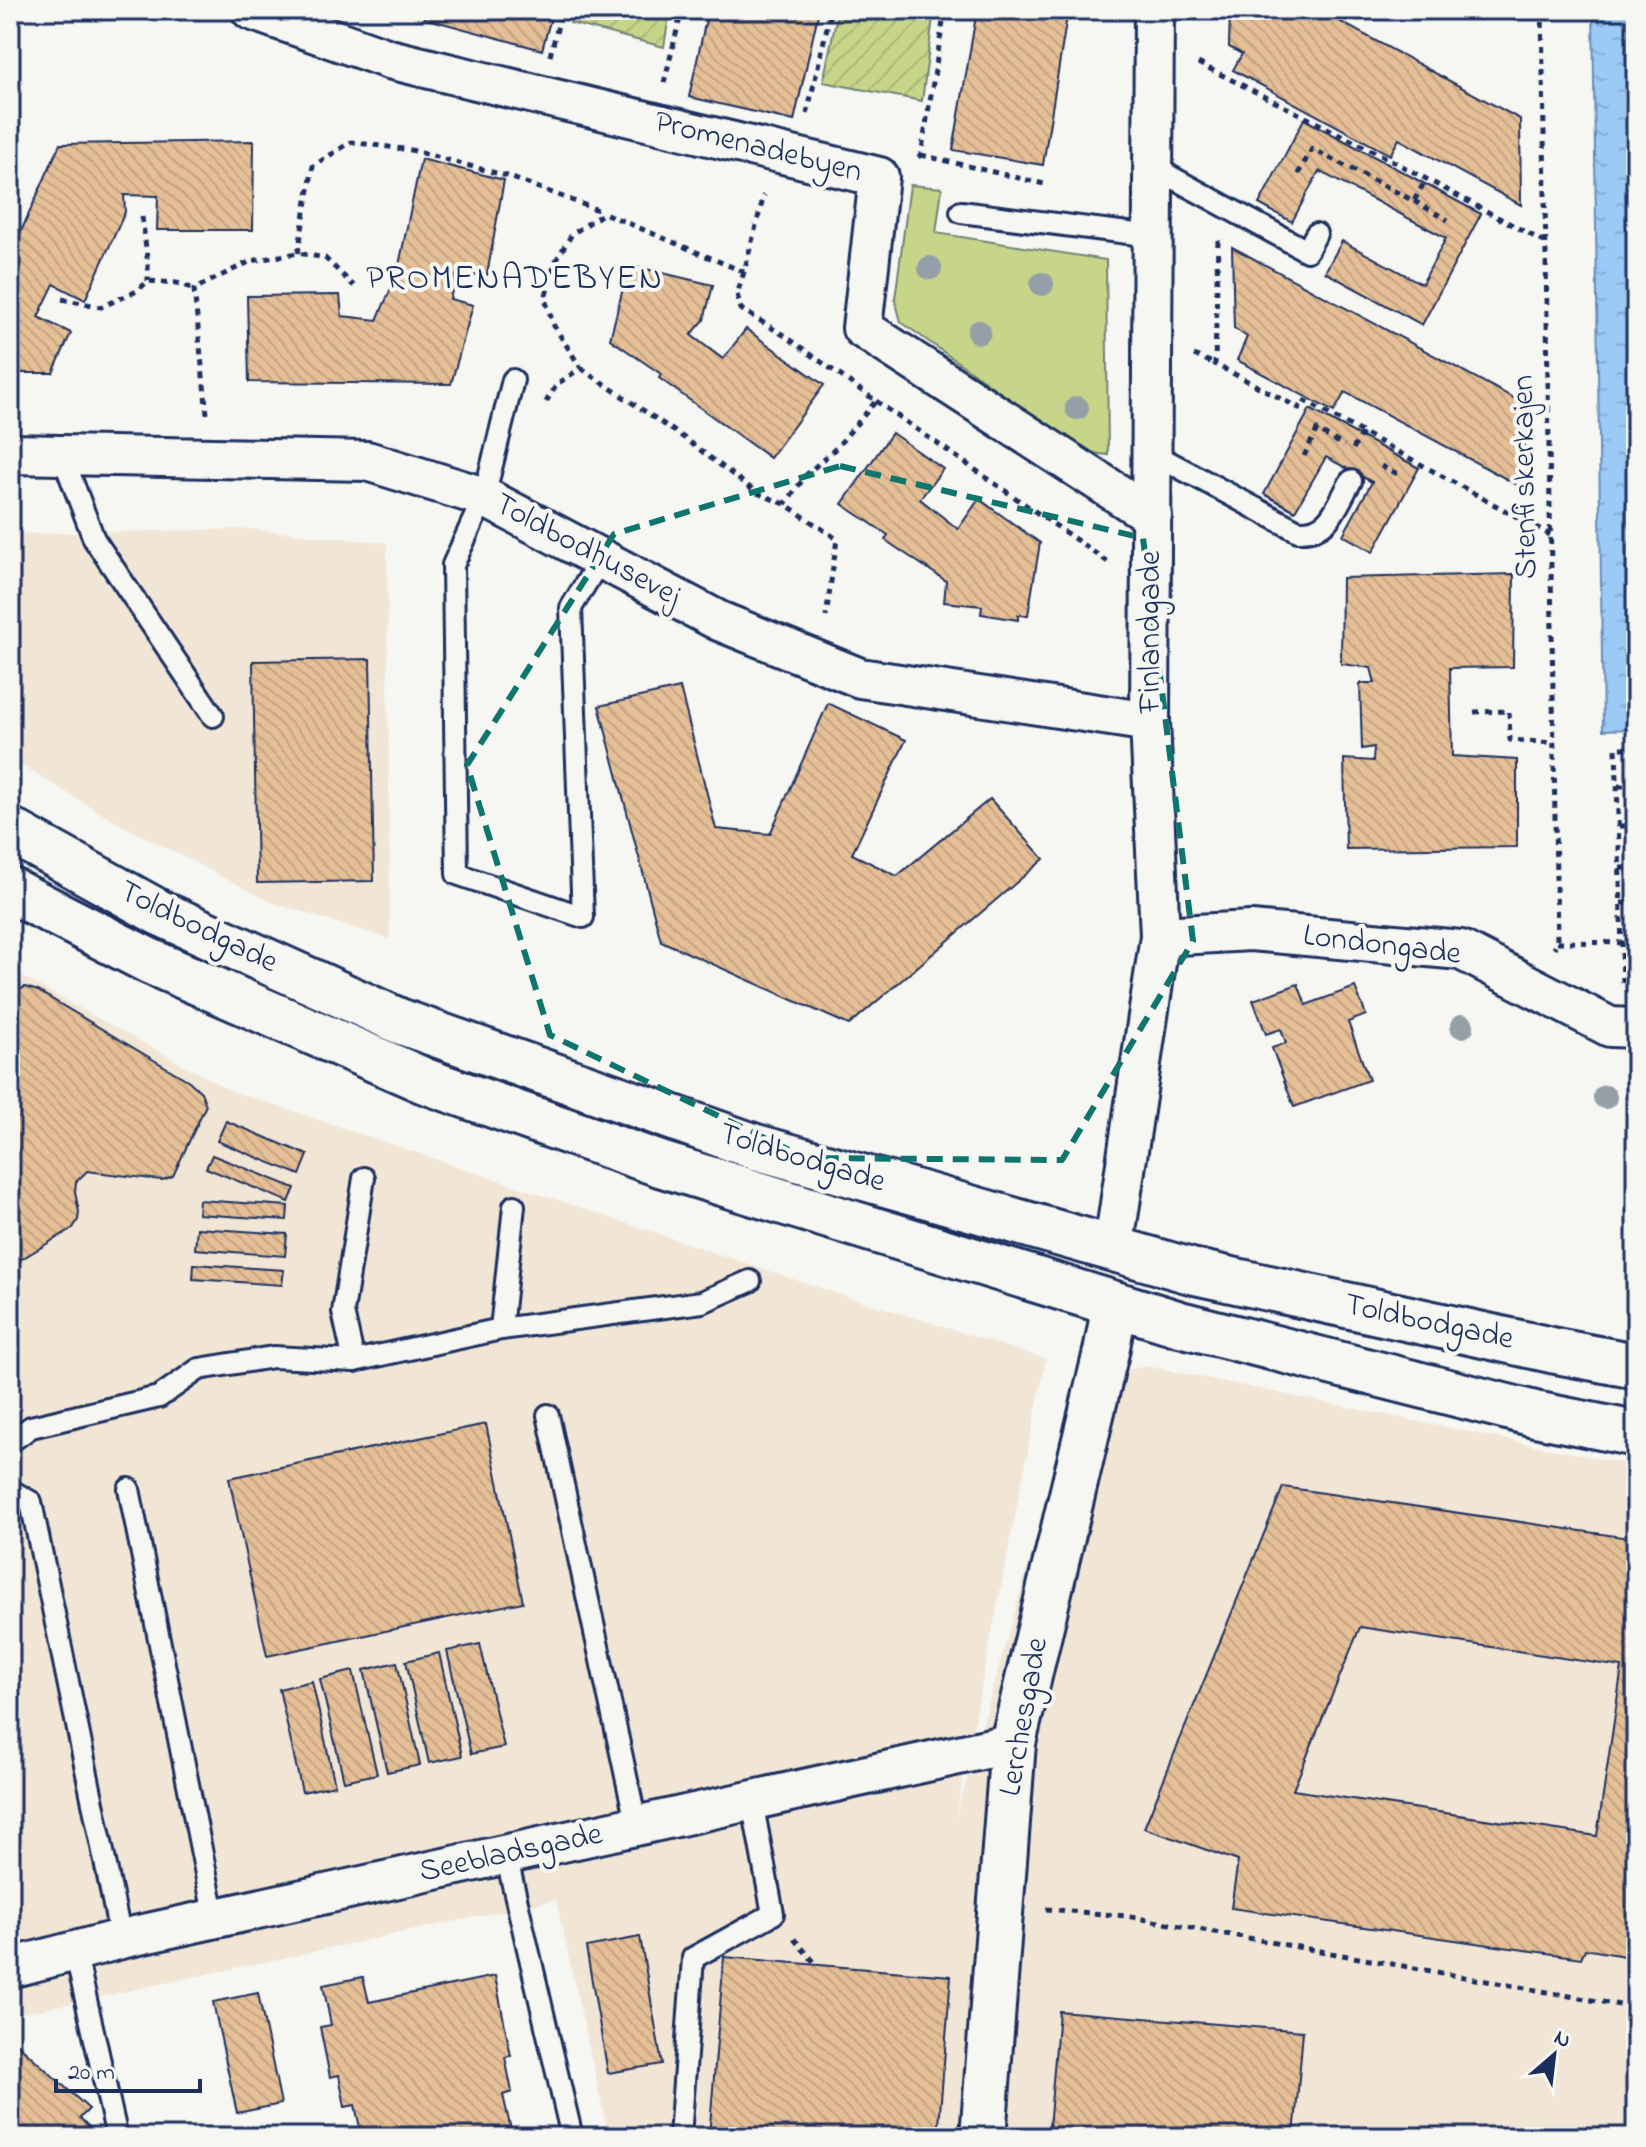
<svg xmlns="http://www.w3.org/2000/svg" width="1646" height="2147" viewBox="0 0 1646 2147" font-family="'Indie Flower',sans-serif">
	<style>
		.built { fill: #f1e6d6 }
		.grass { fill: #c7d589; stroke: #718274; stroke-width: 2 }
		.park { fill: url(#park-dots); stroke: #718274; stroke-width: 2 }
		.garden { fill: url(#garden-furrows); stroke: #718274; stroke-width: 2 }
		.water { fill: url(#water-ripples); stroke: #688cb9; stroke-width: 2 }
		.building { fill: url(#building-back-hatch); stroke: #1b2f5e; stroke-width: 2; fill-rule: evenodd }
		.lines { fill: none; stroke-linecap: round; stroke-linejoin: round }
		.service-casing { stroke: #1b2f5e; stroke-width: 26 }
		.minor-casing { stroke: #1b2f5e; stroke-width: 44 }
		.tertiary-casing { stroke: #1b2f5e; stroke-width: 50 }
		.secondary-casing { stroke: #1b2f5e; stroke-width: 50 }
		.path { stroke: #1b2f5e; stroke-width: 5; stroke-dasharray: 6 6; stroke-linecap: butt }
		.service { stroke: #f6f6f2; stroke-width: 20 }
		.minor { stroke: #f6f6f2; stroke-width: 38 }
		.tertiary { stroke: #f6f6f2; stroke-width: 44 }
		.secondary { stroke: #f6f6f2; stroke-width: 44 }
		.tree { fill: #959fa7 }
		.marked { fill: none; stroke: #0f766e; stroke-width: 6; stroke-dasharray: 16 10; stroke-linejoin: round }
		.labels { text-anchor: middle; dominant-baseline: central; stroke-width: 8; stroke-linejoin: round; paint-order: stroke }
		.street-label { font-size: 32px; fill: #1b2f5e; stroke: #f6f6f2 }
		.neighbourhood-label { font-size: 34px; letter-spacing: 2px; fill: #1b2f5e; stroke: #f6f6f2 }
	</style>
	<defs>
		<pattern id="park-dots" width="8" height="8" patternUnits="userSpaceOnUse" patternTransform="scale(2)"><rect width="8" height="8" fill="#c7d589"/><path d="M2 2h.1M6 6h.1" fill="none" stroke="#aab779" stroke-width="1.8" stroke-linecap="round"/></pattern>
		<pattern id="garden-furrows" width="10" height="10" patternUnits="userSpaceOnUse" patternTransform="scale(2)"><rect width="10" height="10" fill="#c7d589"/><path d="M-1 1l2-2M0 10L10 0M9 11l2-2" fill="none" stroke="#aab779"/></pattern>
		<pattern id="water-ripples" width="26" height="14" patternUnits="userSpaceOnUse" patternTransform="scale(2)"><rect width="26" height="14" fill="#9bcaf6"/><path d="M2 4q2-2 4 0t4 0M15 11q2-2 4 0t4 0" fill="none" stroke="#85aed5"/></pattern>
		<pattern id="building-back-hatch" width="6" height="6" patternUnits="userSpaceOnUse" patternTransform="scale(2)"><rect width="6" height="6" fill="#e5bf96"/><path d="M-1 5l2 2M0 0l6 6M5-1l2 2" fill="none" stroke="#c4a484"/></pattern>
	</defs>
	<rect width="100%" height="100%" fill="#f6f6f2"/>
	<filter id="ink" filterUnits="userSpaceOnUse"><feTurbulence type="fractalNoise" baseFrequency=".0125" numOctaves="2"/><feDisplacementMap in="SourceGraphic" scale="16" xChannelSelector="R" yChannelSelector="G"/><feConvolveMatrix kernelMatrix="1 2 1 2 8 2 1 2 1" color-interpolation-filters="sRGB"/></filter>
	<g filter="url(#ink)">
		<g class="built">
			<path d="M250 529 387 543 390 939 273 903 116 822 10 758V534Z"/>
			<path d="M10 970 229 1090 832 1292 1046 1359 955 1820 1081 1381 1146 1366 1636 1466V2137H609L556 1900 10 2016Z"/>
		</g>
		<path class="grass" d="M910 185 942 188 936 233 1106 260 1108 455 1093 453 1078 447 901 322 895 299Z"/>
		<path class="park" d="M1636 755V978L1630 756Z"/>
		<g class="garden">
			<path d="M573 10H670L664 47 570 23Z"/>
			<path d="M838 10H934L922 101 823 82Z"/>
		</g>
		<path class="water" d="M1593 10H1636V729L1603 730Z"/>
		<g class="building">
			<path d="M426 10H553L542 50 424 18Z"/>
			<path d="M708 10H819L794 121 689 97Z"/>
			<path d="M977 10H1068L1043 165 953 150Z"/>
			<path d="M1230 10H1319L1520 119 1521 205 1399 139 1390 155 1233 70 1242 54 1229 47Z"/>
			<path d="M1304 119 1481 214 1422 325 1325 272 1342 241 1422 284 1446 238 1319 171 1292 222 1259 204Z"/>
			<path d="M254 141 253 230H157L158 196 124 195 125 212 85 300 54 284 38 317 71 333 53 373H10V256L60 144Z"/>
			<path d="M421 159 504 180 487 275H456L450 299 473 305 451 384 249 382 247 296 340 295 342 316 377 320 397 275Z"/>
			<path d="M1232 247 1523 403 1525 489 1345 392 1334 412 1237 360 1247 337 1234 328Z"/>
			<path d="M629 265 713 285 704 320 691 335 723 359 746 329 824 385 770 458 659 378 661 374 610 339Z"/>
			<path d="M1310 409 1419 468 1373 552 1343 535 1372 482 1326 457 1295 511 1264 494Z"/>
			<path d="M892 433 943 469 920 499 958 529 979 499 1040 543 1028 615H1018V620L981 614 982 606 944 602 946 581 885 540 888 535 842 504Z"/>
			<path d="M1514 574 1513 667 1450 668 1452 756 1517 760V847L1346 849 1344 759 1373 761 1374 747 1362 749 1360 683H1375L1371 668 1341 664 1342 578Z"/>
			<path d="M370 659 374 881 257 883 253 661Z"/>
			<path d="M680 688 716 829 770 834 828 703 906 740 852 854 897 876 990 799 1044 859 849 1025 661 941 599 706Z"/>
			<path d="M1298 984 1306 1005 1355 987 1366 1015 1348 1022 1369 1080 1294 1107 1272 1048 1286 1043 1281 1029 1266 1034 1253 1000Z"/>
			<path d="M25 987 38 991 189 1081 201 1092 206 1105 173 1176 163 1180 152 1179 87 1171 76 1182 75 1192 79 1212 78 1220 73 1228 10 1266V994Z"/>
			<path d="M226 1121 308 1155 300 1175 217 1141Z"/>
			<path d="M212 1155 295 1188 289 1202 206 1168Z"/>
			<path d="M199 1200 288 1206 287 1220 198 1214Z"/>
			<path d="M197 1228 287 1234 285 1256 195 1249Z"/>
			<path d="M194 1264 284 1270 282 1285 193 1279Z"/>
			<path d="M486 1424 523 1602 267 1656 229 1478Z"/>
			<path d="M1283 1487 1636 1539V1958L1585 1949 1581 1958 1231 1908 1238 1861 1144 1828ZM1360 1627 1622 1667 1597 1836 1293 1790Z"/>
			<path d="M480 1644 504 1747 471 1754 447 1651Z"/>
			<path d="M439 1653 462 1756 429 1763 406 1661Z"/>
			<path d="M397 1662 420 1765 387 1772 364 1670Z"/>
			<path d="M353 1671 377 1774 344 1781 320 1679Z"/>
			<path d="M312 1681 335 1785 302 1792 279 1689Z"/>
			<path d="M640 1937 662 2064 608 2073 586 1947Z"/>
			<path d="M724 1957 951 1976 938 2137H709Z"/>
			<path d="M495 1976 511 2056 505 2057 512 2092 503 2095 511 2130 501 2132 502 2137H362L355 2105 345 2107 339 2075 330 2077 320 2027 331 2025 323 1985 363 1977 369 2002Z"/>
			<path d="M258 1993 281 2104 237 2113 213 2002Z"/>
			<path d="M1059 2011 1303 2031 1294 2137H1156L1049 2128Z"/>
			<path d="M10 2037 89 2109 80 2118 88 2126 77 2137H10Z"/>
		</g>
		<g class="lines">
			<g class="service-casing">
				<g id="service">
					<path d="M1153 167 1307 251 1316 234"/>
					<path d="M961 212 1152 236"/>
					<path d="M513 380 484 497 453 565 457 874 583 917 571 608 601 558"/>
					<path d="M1152 453 1298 531C1331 533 1336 506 1351 481"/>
					<path d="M63 457 94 539 213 716"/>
					<path d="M501 1329 514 1206"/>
					<path d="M354 1361 343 1312 364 1178"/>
					<path d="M548 1415 637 1827"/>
					<path d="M10 1442 31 1427 159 1397 199 1369 273 1357 354 1361 501 1329 702 1302 750 1281"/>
					<path d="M129 1489 215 1919"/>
					<path d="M10 1490 31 1502 121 1939"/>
					<path d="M506 1855 572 2137"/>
					<path d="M75 1951 117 2137"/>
					<path d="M680 2137 693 1958 773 1914 752 1801"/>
				</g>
			</g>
			<g class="minor-casing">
				<g id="minor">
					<path d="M251 10 389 59 879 177 862 328 1152 516"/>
					<path d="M10 454 367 461 484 497 719 621 860 678 1150 722"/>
					<path d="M1160 936 1251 931 1461 950 1610 1027 1636 1028"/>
					<path d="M1113 1251 1160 936 1150 722 1154 10"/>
					<path d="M10 1968 121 1939 1013 1743"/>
				</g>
			</g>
			<g class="tertiary-casing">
				<path id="tertiary" d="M983 2137 1013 1743 1106 1352 1115 1305"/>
			</g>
			<g class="secondary-casing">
				<g id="secondary">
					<path d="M10 830 160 913 399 1021 756 1147 1191 1271 1556 1351 1636 1366"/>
					<path d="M10 890 149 961 425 1081 660 1164 1180 1324 1535 1414 1636 1434"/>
				</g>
			</g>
			<g class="path">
				<path d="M1542 10 1557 942 1554 948"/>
				<path d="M10 14 12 10"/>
				<path d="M550 56 562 10"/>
				<path d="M1198 63 1389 159 1546 243"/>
				<path d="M664 83 682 10"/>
				<path d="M807 114 831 10"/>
				<path d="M921 155 1044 184"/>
				<path d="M918 157 921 155 945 10"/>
				<path d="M1298 174 1312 149 1414 201 1426 179"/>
				<path d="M1414 201 1448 220"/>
				<path d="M142 217 148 264V281"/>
				<path d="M1218 240 1215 364 1299 408 1303 400 1550 535"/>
				<path d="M298 253 313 166 351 142 411 150 507 176 603 212"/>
				<path d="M744 272 737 294 741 309 785 336 876 401 836 448 807 474 785 504"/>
				<path d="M62 299 101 307 137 291 148 281 177 283 194 289"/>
				<path d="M1194 355 1215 364"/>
				<path d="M581 368 687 440 757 493 785 504 837 539 826 617"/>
				<path d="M876 401 1108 562"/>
				<path d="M546 402 557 384 581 368 554 326 545 299 555 262 572 234 604 213 744 272 764 195"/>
				<path d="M207 414 194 289 251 261 298 253 325 258 354 286"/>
				<path d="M1353 449 1362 433"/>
				<path d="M1304 456 1317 430 1344 446"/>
				<path d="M1381 466 1398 474"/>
				<path d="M1474 712 1509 711 1510 740 1554 743"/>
				<path d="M1618 786H1636"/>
				<path d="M1619 826H1636"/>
				<path d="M1620 868H1636"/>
				<path d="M1621 903H1636"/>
				<path d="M1557 942 1636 943"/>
				<path d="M1623 983 1616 748H1636"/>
				<path d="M1046 1909 1126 1916 1636 2008"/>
				<path d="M794 1939 816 1964"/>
			</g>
			<use href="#service" class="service"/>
			<use href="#minor" class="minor"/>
			<use href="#tertiary" class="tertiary"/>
			<use href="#secondary" class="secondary"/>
		</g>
		<g class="tree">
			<circle cx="930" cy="268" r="12"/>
			<circle cx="1042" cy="284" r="12"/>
			<circle cx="979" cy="332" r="12"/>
			<circle cx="1077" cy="408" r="12"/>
			<circle cx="1462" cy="1026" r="12"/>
			<circle cx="1605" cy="1097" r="12"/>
		</g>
	</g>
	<path class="marked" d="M840 466 1143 538 1193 941 1062 1160 806 1158 550 1035 467 765 614 534Z"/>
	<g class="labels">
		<g class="street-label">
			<text transform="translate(758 148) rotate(14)">Promenadebyen</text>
			<text transform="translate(1526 477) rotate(-91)">Stenfiskerkajen</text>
			<text transform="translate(587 551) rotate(28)">Toldbodhusevej</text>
			<text transform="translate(1151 632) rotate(-90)">Finlandgade</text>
			<text transform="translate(198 928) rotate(26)">Toldbodgade</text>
			<text transform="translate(1382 946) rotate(7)">Londongade</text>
			<text transform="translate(802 1159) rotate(17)">Toldbodgade</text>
			<text transform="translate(1429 1323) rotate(12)">Toldbodgade</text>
			<text transform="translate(1025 1717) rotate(-80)">Lerchesgade</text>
			<text transform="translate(511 1854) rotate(-12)">Seebladsgade</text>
		</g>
		<g class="neighbourhood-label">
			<text x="515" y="280">PROMENADEBYEN</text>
		</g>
	</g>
	<rect width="1646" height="2147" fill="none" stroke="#f6f6f2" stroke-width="40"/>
	<rect x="20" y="20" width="1606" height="2107" fill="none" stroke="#1b2f5e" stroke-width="3" filter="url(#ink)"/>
	<g transform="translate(1554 2055) rotate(28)" stroke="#f6f6f2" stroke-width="6" paint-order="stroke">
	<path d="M0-6L14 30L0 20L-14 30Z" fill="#1b2f5e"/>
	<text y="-12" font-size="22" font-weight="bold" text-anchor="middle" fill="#1b2f5e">N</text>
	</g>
	<path d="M56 2079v12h144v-12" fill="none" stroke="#1b2f5e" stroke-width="4"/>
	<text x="68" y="2079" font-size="24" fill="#1b2f5e" stroke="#f6f6f2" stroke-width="6" paint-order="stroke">20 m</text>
</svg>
